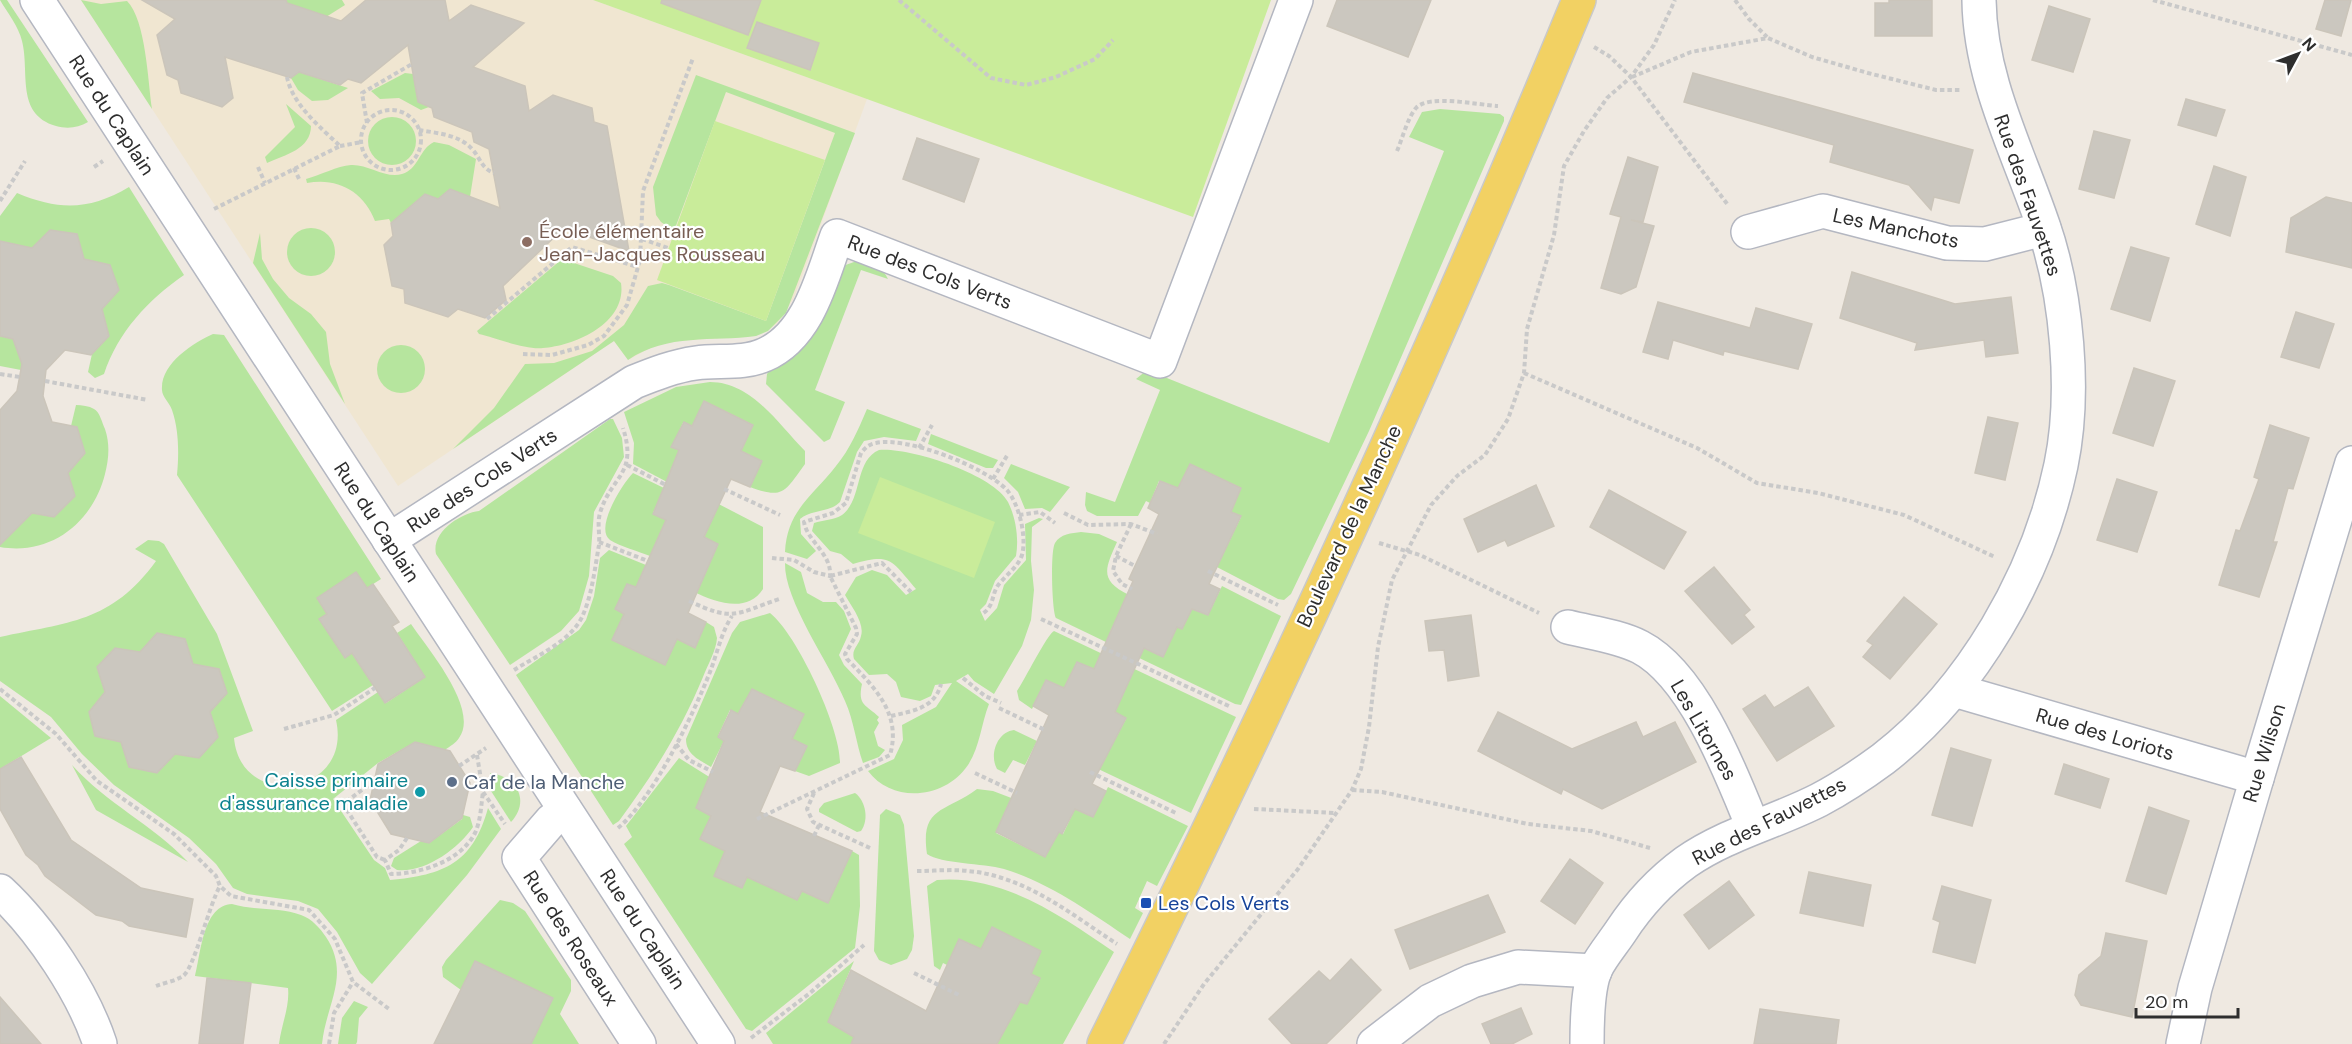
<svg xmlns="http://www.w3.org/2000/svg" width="2352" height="1044" viewBox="0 0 2352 1044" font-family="'DM Sans',sans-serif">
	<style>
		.education { fill: #f0e6d1 }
		.grass { fill: #b6e59e }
		.pitch { fill: #c9ec9a }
		.building { fill: #cbc7bf; stroke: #cbc5ba; stroke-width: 1.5 }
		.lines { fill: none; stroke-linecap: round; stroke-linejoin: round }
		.minor-casing { stroke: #b4b7c1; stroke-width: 36 }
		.major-casing { stroke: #c9c9c9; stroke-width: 36 }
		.path { stroke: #c9c9c9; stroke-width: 4; stroke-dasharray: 4.5 3; stroke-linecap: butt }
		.minor { stroke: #fff; stroke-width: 33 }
		.major { stroke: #f2d163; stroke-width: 33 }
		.education-dot { fill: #8d6e63; stroke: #fff; stroke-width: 2 }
		.service-dot { fill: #5c6f8a; stroke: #fff; stroke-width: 2 }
		.culture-dot { fill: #0f9aa8; stroke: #fff; stroke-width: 2 }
		.transit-dot { fill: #1a4fb4; stroke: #fff; stroke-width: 2 }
		.labels { text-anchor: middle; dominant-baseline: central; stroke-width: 4.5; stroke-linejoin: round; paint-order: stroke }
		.street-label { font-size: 20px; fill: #2e2e2e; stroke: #fff }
		.education-label { font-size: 20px; fill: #785e54; stroke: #fff; text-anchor: start }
		.culture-label { font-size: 20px; fill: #0d838f; stroke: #fff; text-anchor: end }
		.service-label { font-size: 20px; fill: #4e5e75; stroke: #fff; text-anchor: start }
		.transit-label { font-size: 20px; fill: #164399; stroke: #fff; text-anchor: start }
	</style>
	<rect width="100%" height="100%" fill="#efe9e1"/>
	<path class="education" d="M81 0H593L867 99 794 298 777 324 756 336 674 341 652 347 628 360 614 341 398 486Z"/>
	<g class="grass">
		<path d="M0 0H7L88 122C78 128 67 129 56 126 15 114 30 72 22 41 19 27 7 12 0 0Z"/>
		<path d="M81 0 101 4 127 1C146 20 148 82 152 109Z"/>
		<path d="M286 0H342L345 5 326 17 287 3Z"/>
		<path d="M299 72 348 88 328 100 312 101 298 90 291 78Z"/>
		<path d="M405 73 413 74 418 101 429 107 421 110 399 98 380 99 371 91Z"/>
		<path d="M696 75 855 133 786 313 768 331 756 336C712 342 668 333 628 360L614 341 453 449 494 408 525 364 554 363 592 351 624 325 648 286 662 283 669 285 766 321 835 133 726 92 674 231 661 222 656 215 653 187Z"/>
		<path d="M286 104 311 126C311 149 285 155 267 163L265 157 295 127Z"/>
		<path d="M1440 109 1500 114 1504 117V121L1369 431 1291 594 1284 600 1278 599 1213 565 1228 544 1241 517 1231 512 1241 488 1190 464 1178 488 1159 481 1150 503 1146 501 1138 516H1097L1087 511 1085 505 1086 492 1115 502 1160 390 1136 379 1147 370 1329 443 1444 151 1409 137 1422 112Z"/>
		<circle cx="392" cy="141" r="24"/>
		<path d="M434 142 449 145 476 159 470 197 450 189 438 199 425 194 391 223 389 219 375 221C364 192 338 177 307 183L306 179C321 175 337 166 351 165 368 164 386 179 402 174 419 169 419 149 434 142Z"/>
		<path d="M129 187 184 275C148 300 118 332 104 374L95 378 88 372 102 309 118 290 110 265 84 259 77 234 50 230 32 248 0 251V216L17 193C60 211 90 210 129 187Z"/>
		<circle cx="311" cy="252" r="24"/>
		<path d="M260 233 262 259 273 279 289 298 311 314 326 332 330 364 345 404 253 263Z"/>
		<path d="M562 259 613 276 621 283C627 323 575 346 543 348 526 350 496 338 479 334L477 331Z"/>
		<path d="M854 262C867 261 883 266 888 279L861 270 815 390 845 402 830 439 824 442 766 384 767 374 840 267Z"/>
		<path d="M213 334 224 335 381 579 367 588 356 572 317 598 327 614 319 619 352 653 373 685 332 711 177 475C179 454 179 430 172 410 170 403 162 397 162 390 160 364 193 343 213 334Z"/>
		<path d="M0 336 13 339 23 364 21 370 0 366Z"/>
		<circle cx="401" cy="369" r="24"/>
		<path d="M710 382C752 382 778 424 805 451V464C785 491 784 500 750 487L741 451 753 425 704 401 692 426 683 423 672 446 679 450 667 482 633 464 634 443 624 412 676 387Z"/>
		<path d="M76 405C82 405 89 406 94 409 100 412 102 423 105 429 110 444 109 458 105 474 93 522 51 556 0 547V529L14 531 32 513 54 517 75 496 67 473 85 453 77 428 71 426Z"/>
		<path d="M867 409 921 429 916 441 884 437 864 441 857 452 840 502C829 513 812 509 800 519L801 534 816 551 807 559 785 552C787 510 813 496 836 466 850 449 858 430 867 409Z"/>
		<path d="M610 419H613L622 438 624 457 594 512 589 576 579 611 561 631 510 665 436 554C431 532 461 513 479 511Z"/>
		<path d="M931 434 998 460 993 468H986L928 444Z"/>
		<path d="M879 450C909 447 993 474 1008 502 1016 518 1019 539 1016 556L995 581 986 604 980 610 985 621 997 608 1004 585 1026 560 1025 524 1039 518 1043 519 1032 527 1031 561 1034 590 1031 620 1022 646 994 694 974 681 968 674 956 681 989 704C981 724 980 747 968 765 945 799 893 804 868 771L894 759 903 740 902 725 936 707 952 683 935 685 931 696 920 701 901 697 896 682 887 674 869 675 854 659C851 649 859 646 861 636 865 623 851 606 845 595L856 577 872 570 887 575 906 595 916 589C891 560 891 553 853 564L841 554 830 551 812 531 814 523C823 520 834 520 842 515 863 499 854 461 879 450Z"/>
		<path d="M1011 464 1070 487 1050 512 1042 508 1025 509 1018 492 1004 478Z"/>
		<path d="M633 473 664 488 653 513 666 520 650 556C638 551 621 547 610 540 594 528 623 483 633 473Z"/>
		<path d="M707 498 763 527V589C747 614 715 602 694 592L718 545 703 538Z"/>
		<path d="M1081 532 1099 534 1117 542C1105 569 1099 580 1129 595L1110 632 1163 657 1177 627 1192 609 1208 615 1222 586 1281 616 1241 705 1235 704 1056 618C1052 612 1050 551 1055 543 1060 534 1072 533 1081 532Z"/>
		<path d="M148 540 159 541 164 544 217 634 253 731 234 738C241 812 353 795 336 720L378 692 386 703 425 677 397 633 411 624C427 648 480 709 459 738 456 743 450 746 445 750L415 742 378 763 333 799 374 860 385 868 390 880C444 875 473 863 488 808L501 829 467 875 372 984 360 973 337 932 318 909 298 901 247 894 233 888 216 864 189 838 114 785 82 754 51 717 0 681V637C68 622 111 623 156 561L135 549Z"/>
		<path d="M609 550 646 565 636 587 627 584 615 609 624 614 612 640 665 665 677 639 695 648 706 622 714 627 717 638C716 651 708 664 703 677 681 730 653 775 619 821L613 825 516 675 579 630 586 620 594 596 600 558Z"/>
		<path d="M785 563 801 572 807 593 823 602H836L844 611 851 629 839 655 844 665 862 684C857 706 867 705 879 717L877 720 879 723 874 732 878 746 885 750 879 757 863 763C856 743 854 721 845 701 829 662 784 601 785 563Z"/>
		<path d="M770 613C797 634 841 729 840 763L809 776 795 771 807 746 792 739 803 714 752 689 738 714 730 710 718 736 724 741 711 767C700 760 686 755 686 739L732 633 740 622Z"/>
		<path d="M1054 631 1236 717 1191 813 1094 767 1112 745 1126 719 1115 712 1127 684 1077 662 1064 688 1046 680 1032 709 1019 700 1017 691C1024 681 1048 633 1054 631Z"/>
		<path d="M0 696 51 738 0 769Z"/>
		<path d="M1014 730 1037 741 1025 765 1013 760 1005 773 997 769C989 755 997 732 1014 730Z"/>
		<path d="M679 758 711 778 696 808 711 816 700 839 725 851 715 876 742 888 751 869 797 900 802 891 828 903 852 851 859 855 860 906 855 948 752 1031 746 1029 624 844 632 837 626 826Z"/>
		<path d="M72 765C106 803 153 825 188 862L96 810Z"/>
		<path d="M490 773C516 776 531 800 511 822L491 791Z"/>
		<path d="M1108 787 1188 826 1157 886 1147 881 1135 908 1143 913 1130 939C1091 913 1050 883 1004 869 983 863 941 864 927 854 920 806 945 813 977 789L993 791 1014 799 996 833 1045 857 1059 832 1063 834 1075 809 1093 817Z"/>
		<path d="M855 793C866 801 869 820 861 831L857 832 819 812V809L824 803Z"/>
		<path d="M886 809 900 815 904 825 914 936 912 950 907 959 891 965 879 960 874 951 880 815Z"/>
		<path d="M463 815 470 817 473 827C458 849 425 873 397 870L391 866 394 858 421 841 429 843 462 819Z"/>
		<path d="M937 880C1002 874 1063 917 1114 952L1063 1044H997L1020 1002 1027 1004 1040 979 1031 974 1040 951 992 927 981 949 959 940 947 965 943 963 940 970 934 966 927 886Z"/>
		<path d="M500 900 513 903 525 911 571 980V991L560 1014 579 1044H531L552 998 475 961 461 990 443 977 442 967 446 960Z"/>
		<path d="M232 904C255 911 280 907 301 915 312 919 320 928 326 937 351 975 326 1004 322 1044H279C281 1026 290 1006 288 988L195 976C201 953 203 905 232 904Z"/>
		<path d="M854 961 828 1022 854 1037 851 1044H773L766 1033Z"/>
		<path d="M354 1001 368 1007 359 1018 357 1042 356 1044H338L342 1018Z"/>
	</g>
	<g class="pitch">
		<path d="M593 0H1271L1193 217Z"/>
		<path d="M715 121 825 160 766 321 657 280Z"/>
		<path d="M880 477 995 522 974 578 858 533Z"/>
	</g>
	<g class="building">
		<path d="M142 0H286L287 3 341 21 366 0H445L449 21 471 5 524 23 473 67 525 86 529 111 553 95 592 108 594 122 607 126 629 251 564 228 503 286 506 300 485 318 458 309 448 317 405 303 404 289 392 286 384 245 393 236 391 223 425 194 438 199 450 189 500 208 489 149 474 142 472 132 434 117 432 108 418 102 408 45 361 83 348 79 340 85 299 72 291 78 225 57 233 98 222 107 181 93 178 80 167 75 157 35 175 19Z"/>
		<path d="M662 0H761L748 35 661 3Z"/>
		<path d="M1337 0H1431L1408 57 1327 26Z"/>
		<path d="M1889 0H1932V36H1875V3H1889Z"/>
		<path d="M2325 0H2351L2341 36 2316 29Z"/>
		<path d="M2049 6 2090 19 2073 72 2032 60Z"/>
		<path d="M757 22 819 43 810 70 747 48Z"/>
		<path d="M1693 73 1973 150 1959 203 1934 197 1931 210 1909 185 1830 162 1834 145 1684 102Z"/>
		<path d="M2186 99 2225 110 2216 136 2178 125Z"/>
		<path d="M2094 131 2130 140 2114 198 2079 189Z"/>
		<path d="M917 138 979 159 964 202 903 179Z"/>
		<path d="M1628 157 1658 167 1643 222 1631 220 1654 226 1636 287 1621 294 1601 288 1621 217 1610 214Z"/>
		<path d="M2214 166 2246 177 2230 236 2196 224Z"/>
		<path d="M2326 197 2352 203V268L2286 252 2291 218Z"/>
		<path d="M50 230 77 234 84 259 110 265 119 290 102 309 109 336 91 355 65 350 46 370 43 396 52 422 77 427 85 453 68 473 75 496 54 517 32 513 0 545V410L17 391 22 364 13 339 0 336V241L32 248Z"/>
		<path d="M2131 247 2169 258 2150 321 2111 309Z"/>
		<path d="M1852 272 1955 304 2011 297 2018 353 1986 357 1984 340 1915 350 1917 343 1840 318Z"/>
		<path d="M1658 302 1750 328 1756 308 1812 324 1798 369 1724 351 1723 355 1673 340 1668 359 1643 352Z"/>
		<path d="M2296 312 2334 324 2319 368 2281 357Z"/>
		<path d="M2134 368 2175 381 2153 446 2113 433Z"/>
		<path d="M704 401 753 425 741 451 762 461 750 487 731 479 704 537 718 544 688 613 706 622 695 648 677 639 665 665 612 640 624 614 615 609 627 584 636 587 666 520 653 514 679 450 671 447 684 422 692 426Z"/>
		<path d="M1988 417 2018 423 2005 480 1975 473Z"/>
		<path d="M2270 425 2309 438 2293 489 2288 488 2273 542H2277L2259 597 2219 585 2236 530 2240 531 2259 479 2254 477Z"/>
		<path d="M1190 464 1241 488 1231 512 1241 516 1209 584 1220 589 1208 615 1192 609 1182 629 1177 627 1163 657 1144 648 1115 712 1126 718 1092 784 1106 791 1093 817 1075 809 1062 834 1059 832 1045 857 996 832 1049 715 1033 706 1046 680 1064 688 1077 662 1094 669 1133 581 1129 579 1159 514 1148 508 1160 481 1178 488Z"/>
		<path d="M2117 479 2157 492 2137 552 2097 540Z"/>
		<path d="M1536 485 1554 526 1508 546 1505 540 1478 552 1464 519Z"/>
		<path d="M1609 490 1686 532 1664 569 1590 527Z"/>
		<path d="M1714 567 1750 610 1744 615 1754 627 1732 644 1685 591Z"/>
		<path d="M356 572 367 588 373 584 399 622 392 626 425 677 385 703 352 653 345 658 319 619 327 614 317 598Z"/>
		<path d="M1904 597 1937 624 1890 679 1863 657 1873 645 1867 641Z"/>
		<path d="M1471 615 1479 676 1448 681 1444 650 1429 651 1425 621Z"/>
		<path d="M157 633 185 639 193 664 219 669 227 693 210 712 218 737 199 758 175 754 157 773 129 767 121 742 95 736 89 712 105 692 97 667 115 648 140 652Z"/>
		<path d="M1808 687 1834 726 1777 761 1743 709 1765 695 1774 708Z"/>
		<path d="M752 689 804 714 792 739 807 746 795 771 780 766 760 812 852 851 828 903 802 891 797 900 747 877 742 888 714 876 725 851 700 839 711 816 696 808 724 741 718 737 731 710 738 714Z"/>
		<path d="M1498 712 1572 749 1636 722 1643 737 1675 722 1696 762 1602 809 1563 789 1561 794 1478 751Z"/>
		<path d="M415 742 450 751 470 783 462 818 429 843 391 834 370 800 378 764Z"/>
		<path d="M1951 748 1991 760 1972 826 1932 815Z"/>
		<path d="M21 757 71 840 141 888 193 899 186 937 129 926 122 921 96 915 45 876 38 865 26 855 0 809V769Z"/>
		<path d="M2064 764 2109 779 2100 808 2055 794Z"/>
		<path d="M2149 807 2189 821 2166 894 2126 881Z"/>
		<path d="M1570 859 1603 883 1575 924 1541 901Z"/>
		<path d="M1809 872 1871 885 1863 926 1800 913Z"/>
		<path d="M1729 881 1754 915 1709 949 1684 915Z"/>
		<path d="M1942 886 1991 900 1975 963 1933 952 1940 922 1933 919Z"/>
		<path d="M1488 895 1505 932 1410 969 1395 930Z"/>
		<path d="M992 927 1041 951 1031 974 1040 978 1027 1004 1020 1002 997 1044H851L854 1037 828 1022 851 970 926 1011 959 939 981 949Z"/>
		<path d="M2106 933 2147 941 2132 1017 2081 1005 2075 995 2079 975 2101 956Z"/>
		<path d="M1351 959 1381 990 1326 1044H1292L1269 1019 1319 971 1330 981Z"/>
		<path d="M475 961 553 998 531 1044H434Z"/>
		<path d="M207 978 251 983 243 1044H199Z"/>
		<path d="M0 997 41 1044H0Z"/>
		<path d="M1521 1008 1532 1034 1512 1044H1491L1482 1024Z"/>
		<path d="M1760 1009 1839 1020 1836 1044H1754Z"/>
	</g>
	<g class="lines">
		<g class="minor-casing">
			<g id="minor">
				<path d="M37 0 718 1044"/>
				<path d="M1748 232 1823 211 1947 243 1985 244 2044 229"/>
				<path d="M389 540 634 382C654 374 674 366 696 363 718 360 744 364 764 355 809 336 822 277 837 236L1160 361 1296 0"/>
				<path d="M1568 627C1592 633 1618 636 1640 647 1694 675 1731 773 1753 827"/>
				<path d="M1954 690 2257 778"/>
				<path d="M565 810 551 821 519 858 639 1044"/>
				<path d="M0 891C40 928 83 992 100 1044"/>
				<path d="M1374 1044 1430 1001 1472 981 1518 967 1595 971"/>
				<path d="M1587 1044C1587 1025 1588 985 1596 968 1602 956 1613 943 1621 931 1638 905 1660 881 1686 862 1726 834 1776 822 1819 800 1840 789 1864 773 1883 759 1972 690 2038 575 2061 465 2076 393 2067 294 2043 225 2018 151 1980 80 1979 0"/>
				<path d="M2183 1044 2195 988 2257 778 2352 463"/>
			</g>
		</g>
		<g class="major-casing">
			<path id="major" d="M1104 1044C1274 702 1434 353 1579 0"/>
		</g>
		<g class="path">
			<path d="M899 0 991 78 1026 85 1056 77 1095 59 1113 40"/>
			<path d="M1735 0 1749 19 1767 37"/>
			<path d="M2153 0 2352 55"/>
			<path d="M1594 47 1609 56 1631 77 1728 205"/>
			<path d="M1632 77 1691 52 1768 38 1812 57 1868 73 1936 90H1961"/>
			<circle cx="391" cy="140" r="30"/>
			<path d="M367 123 362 93 412 64"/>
			<path d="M419 130C437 133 460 135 472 149 481 159 481 168 494 173"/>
			<path d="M340 146 362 142"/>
			<path d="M1397 151C1403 137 1407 119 1416 108 1429 94 1478 105 1498 106"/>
			<path d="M94 167 103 161"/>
			<path d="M258 167 265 183"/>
			<path d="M294 168 300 181"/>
			<path d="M0 201 25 161"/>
			<path d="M214 209 340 146C321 128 292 104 287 77"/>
			<path d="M642 239 668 248"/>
			<path d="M487 319 572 247 638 267"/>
			<path d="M523 354 552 355 588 345 604 336 627 305 640 260 643 191 693 58"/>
			<path d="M1524 373 1697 448 1757 483 1818 493 1904 515 1995 557"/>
			<path d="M0 374 20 377"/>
			<path d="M45 381 148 400"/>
			<path d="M919 448 932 425"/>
			<path d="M627 465 666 485"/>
			<path d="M993 479 1008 454"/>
			<path d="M724 489 780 515"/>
			<path d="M1064 513 1088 525 1131 524 1157 534"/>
			<path d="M1019 515 1040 512 1055 523"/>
			<path d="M1131 524 1116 556 1113 571 1122 584 1132 589"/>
			<path d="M599 542 648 561"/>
			<path d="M1379 543 1420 555 1539 613"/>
			<path d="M1116 556 1135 566"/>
			<path d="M772 558 794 560 814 572 830 576C832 554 807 541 804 522L833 513 846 503 861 453C865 448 869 444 876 443 907 436 985 467 1007 490 1019 504 1027 537 1022 555 1018 567 1007 574 999 584 991 594 995 606 982 614"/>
			<path d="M1208 571 1278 605"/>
			<path d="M689 601C734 622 735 614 779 599"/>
			<path d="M1041 619 1231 707"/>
			<path d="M514 670C536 656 570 642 582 617 592 596 595 567 599 545 600 534 597 524 600 513 611 476 638 475 623 428"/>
			<path d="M963 678 985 696 1001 703"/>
			<path d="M0 689 56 734 97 781 174 834 216 876 220 886 231 896 309 910 335 939 353 982 389 1009"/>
			<path d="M999 708 1045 730"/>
			<path d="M891 716C913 711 935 708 941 684"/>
			<path d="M284 729 334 715 375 688"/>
			<path d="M676 744 689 760 713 772"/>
			<path d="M477 755 483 792 505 824"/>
			<path d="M459 766 486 748"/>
			<path d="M1090 772 1178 814"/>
			<path d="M975 773 1017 793"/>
			<path d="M374 781 343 804 377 857 385 860"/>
			<path d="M1352 790 1382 792 1528 824 1591 831 1650 848"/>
			<path d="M814 793 807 809 813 822 870 848"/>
			<path d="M1254 809 1335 813"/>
			<path d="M757 819 890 755C902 713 874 687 847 659L845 654 857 634 856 628 830 576 882 563 911 592"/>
			<path d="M618 828C653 799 693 715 710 672 717 654 721 633 732 616"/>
			<path d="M814 836 819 825"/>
			<path d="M407 838 399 850 385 860 391 874C420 874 461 861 475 833 481 820 481 805 483 792"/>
			<path d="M917 871C934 871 952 869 968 871 1025 876 1071 914 1117 944"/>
			<path d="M914 973 959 995"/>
			<path d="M156 986C164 983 175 981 183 976 194 969 209 905 220 886"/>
			<path d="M751 1038 810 993 864 945"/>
			<path d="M329 1044 334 1013 353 982"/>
			<path d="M1164 1044 1204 984 1298 869 1352 790 1361 769 1369 727 1378 647 1392 580 1431 505 1457 476 1485 455 1508 419 1524 373 1527 329 1554 235 1564 166 1584 131 1607 98 1631 77 1654 45 1675 0"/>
		</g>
		<use href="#minor" class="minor"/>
		<use href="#major" class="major"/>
	</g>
	<circle class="education-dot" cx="527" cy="242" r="6"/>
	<circle class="service-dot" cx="452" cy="782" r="6"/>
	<circle class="culture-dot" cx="420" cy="792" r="6"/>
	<rect class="transit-dot" x="1140" y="897" width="12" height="12" rx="3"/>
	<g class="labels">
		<g class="street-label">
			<text transform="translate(112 115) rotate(57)">Rue du Caplain</text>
			<text transform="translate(2028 195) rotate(71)">Rue des Fauvettes</text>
			<text transform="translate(1896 228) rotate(12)">Les Manchots</text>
			<text transform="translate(930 272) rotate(21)">Rue des Cols Verts</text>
			<text transform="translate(482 480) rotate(-33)">Rue des Cols Verts</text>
			<text transform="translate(377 522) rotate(57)">Rue du Caplain</text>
			<text transform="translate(1349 526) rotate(-65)">Boulevard de la Manche</text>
			<text transform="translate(1704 730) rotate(60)">Les Litornes</text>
			<text transform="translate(2105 734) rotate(16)">Rue des Loriots</text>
			<text transform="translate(2264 753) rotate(-73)">Rue Wilson</text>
			<text transform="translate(1769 821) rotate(-27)">Rue des Fauvettes</text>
			<text transform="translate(643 929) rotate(57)">Rue du Caplain</text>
			<text transform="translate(571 938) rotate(57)">Rue des Roseaux</text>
		</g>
		<g class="education-label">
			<text x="539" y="231">École élémentaire<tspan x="539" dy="23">Jean-Jacques Rousseau</tspan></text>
		</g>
		<g class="culture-label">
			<text x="408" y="780">Caisse primaire<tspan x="408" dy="23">d'assurance maladie</tspan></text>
		</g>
		<g class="service-label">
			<text x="464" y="782">Caf de la Manche</text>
		</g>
		<g class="transit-label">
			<text x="1158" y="903">Les Cols Verts</text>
		</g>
	</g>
	<g transform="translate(2298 54) rotate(49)" stroke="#ffffff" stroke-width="4.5" paint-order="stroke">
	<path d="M0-4.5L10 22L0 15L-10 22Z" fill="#2e2e2e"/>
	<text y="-9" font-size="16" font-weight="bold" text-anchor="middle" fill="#2e2e2e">N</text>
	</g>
	<path d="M2136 1008v9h102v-9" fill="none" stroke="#2e2e2e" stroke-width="3"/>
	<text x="2145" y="1008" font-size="18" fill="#2e2e2e" stroke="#ffffff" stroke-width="4.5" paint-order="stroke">20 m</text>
</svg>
